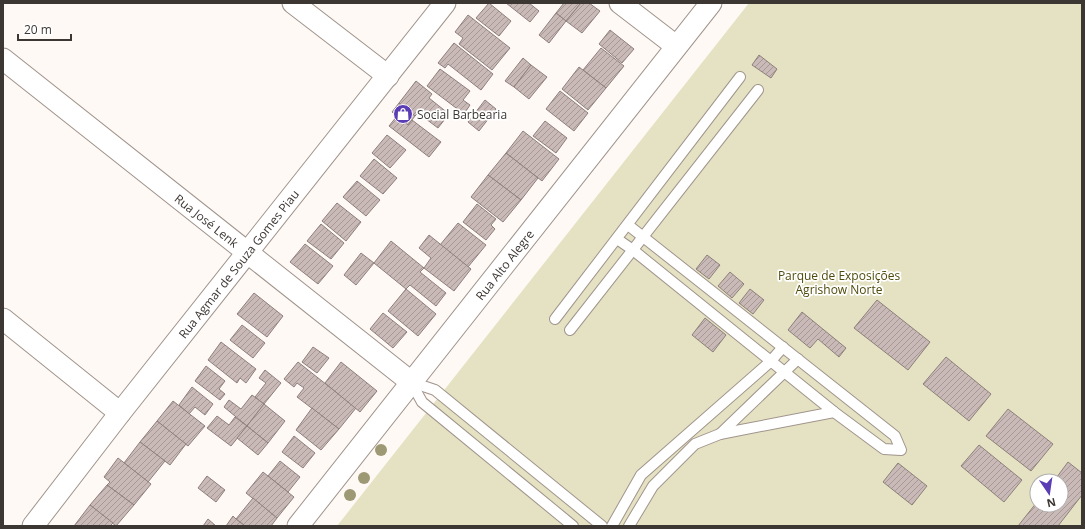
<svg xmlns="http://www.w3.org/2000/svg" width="1085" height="529" viewBox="0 0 1085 529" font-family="'Open Sans',sans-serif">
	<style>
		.green { fill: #e4e2c2; fill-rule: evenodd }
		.building { fill: url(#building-hatch); stroke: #8e7f7c }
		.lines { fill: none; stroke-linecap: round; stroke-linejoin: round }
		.lane-casing { stroke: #a1948c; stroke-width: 12 }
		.street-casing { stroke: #a1948c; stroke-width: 23 }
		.lane { stroke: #fff; stroke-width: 10 }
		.street { stroke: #fff; stroke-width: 21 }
		.tree { fill: #9e9975 }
		.labels { text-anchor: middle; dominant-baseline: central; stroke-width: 3.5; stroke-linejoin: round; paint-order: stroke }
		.poi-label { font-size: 12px; fill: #3d3734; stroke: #fff; text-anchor: start }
		.street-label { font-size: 12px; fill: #3d3734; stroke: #fff }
		.park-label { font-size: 12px; fill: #504b0d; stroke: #fff }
	</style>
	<defs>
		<pattern id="building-hatch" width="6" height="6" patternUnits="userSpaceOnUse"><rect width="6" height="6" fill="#cabab7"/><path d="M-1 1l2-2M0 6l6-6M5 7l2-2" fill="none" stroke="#a59896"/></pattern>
	</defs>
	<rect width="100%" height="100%" fill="#fef9f5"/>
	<path class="green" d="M749 3H1082V526H337ZM1037 481H1061V505H1037Z"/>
	<g class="building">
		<path d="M489 3 511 21 499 36 476 18Z"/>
		<path d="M506 3H529L539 11 530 22Z"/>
		<path d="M564 3H581L566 21 556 13Z"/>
		<path d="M581 3H589L600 11 582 33 566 21Z"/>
		<path d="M556 13 566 21 549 43 539 35Z"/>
		<path d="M468 15 510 48 492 70 459 44 463 38 455 32Z"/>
		<path d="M610 30 634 49 622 63 599 44Z"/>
		<path d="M454 43 493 74 481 90 448 64 445 68 438 63Z"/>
		<path d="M601 48 624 66 606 88 583 70Z"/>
		<path d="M759 55 777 69 771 78 752 65Z"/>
		<path d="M523 58 531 65 514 87 505 81Z"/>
		<path d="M531 65 547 77 529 99 514 87Z"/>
		<path d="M579 67 606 88 588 110 562 89Z"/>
		<path d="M440 69 470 91 463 100 470 105 464 114 427 86Z"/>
		<path d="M416 81 432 94 429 98 449 114 438 128 418 113 415 116 399 103Z"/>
		<path d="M560 91 588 113 574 131 546 109Z"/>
		<path d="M485 100 496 109 479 131 468 122Z"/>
		<path d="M399 103 415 116 408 125 392 112Z"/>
		<path d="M397 116 408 125 412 120 441 142 429 157 389 126Z"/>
		<path d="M545 121 567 138 556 153 533 136Z"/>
		<path d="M523 131 559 159 542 181 506 153Z"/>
		<path d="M387 135 406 150 390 168 372 153Z"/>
		<path d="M506 153 538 178 521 200 488 175Z"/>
		<path d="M374 159 397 178 383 194 360 176Z"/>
		<path d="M488 175 521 200 503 222 471 197Z"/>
		<path d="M357 181 380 200 366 216 343 197Z"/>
		<path d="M337 203 361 222 346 241 322 221Z"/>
		<path d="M477 204 496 219 491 225 495 229 486 240 463 222Z"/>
		<path d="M458 223 486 245 468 267 440 245Z"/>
		<path d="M321 224 344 243 331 259 307 241Z"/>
		<path d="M429 235 471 269 454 291 424 268 431 258 419 248Z"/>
		<path d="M391 241 424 268 420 272 446 293 436 306 410 285 406 289 374 263Z"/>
		<path d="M305 244 333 266 318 284 290 262Z"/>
		<path d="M361 253 374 263 356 285 344 275Z"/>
		<path d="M707 255 720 265 709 279 696 269Z"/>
		<path d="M730 272 744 284 732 298 718 286Z"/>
		<path d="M406 289 436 314 418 336 388 311Z"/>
		<path d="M750 289 764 300 753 314 739 303Z"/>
		<path d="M254 293 283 316 267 337 237 314Z"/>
		<path d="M877 300 930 342 908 370 854 328Z"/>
		<path d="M802 312 846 348 839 357 818 339 810 348 788 330Z"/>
		<path d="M383 313 407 332 393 348 370 329Z"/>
		<path d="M705 318 726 335 713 352 692 335Z"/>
		<path d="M242 325 265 343 253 358 230 340Z"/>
		<path d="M221 342 256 369 246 383 240 378 237 383 208 360Z"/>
		<path d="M313 347 329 358 317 373 302 362Z"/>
		<path d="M946 357 991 394 969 421 923 384Z"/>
		<path d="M298 362 356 408 339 429 297 397 304 388 297 383 294 387 284 379Z"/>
		<path d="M341 362 377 391 360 412 325 383Z"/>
		<path d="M206 366 225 381 219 389 225 394 220 400 195 381Z"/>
		<path d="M265 370 281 383 264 404 255 397 266 383 259 378Z"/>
		<path d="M192 387 213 404 205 415 195 407 189 414 179 405Z"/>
		<path d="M252 395 264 404 247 426 224 407 229 400 241 409Z"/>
		<path d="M173 401 205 426 188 446 157 421Z"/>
		<path d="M264 404 285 421 268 443 247 426Z"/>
		<path d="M312 408 339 429 321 450 296 430Z"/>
		<path d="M1008 409 1053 444 1031 471 986 436Z"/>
		<path d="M217 416 229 425 235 417 247 426 231 446 207 428Z"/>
		<path d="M157 421 186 444 170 465 140 442Z"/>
		<path d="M247 426 268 443 258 455 237 438Z"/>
		<path d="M294 436 315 453 303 468 282 452Z"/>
		<path d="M140 442 165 461 148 482 124 463Z"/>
		<path d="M979 445 1022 480 1004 502 961 466Z"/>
		<path d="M118 458 151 484 134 505 107 485 110 482 104 477Z"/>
		<path d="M280 461 300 477 288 492 268 476Z"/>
		<path d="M1068 462 1082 473V495L1058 526H1018L1037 502V505H1061V481H1054Z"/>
		<path d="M898 463 927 486 912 505 883 482Z"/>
		<path d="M263 472 294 497 277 518 246 493Z"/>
		<path d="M207 476 225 490 216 502 198 488Z"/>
		<path d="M107 485 134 505 116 526 90 505Z"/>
		<path d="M253 498 277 518 271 526H245L236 519Z"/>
		<path d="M90 505 113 523 110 526H74Z"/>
		<path d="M233 516 236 519 245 526H226Z"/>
		<path d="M208 519 216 526H203Z"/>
	</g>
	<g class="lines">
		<g class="lane-casing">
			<g id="lane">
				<path d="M617 239 633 250 834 412 884 449 901 450 895 436 628 225"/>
				<path d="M555 319 740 77"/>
				<path d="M570 330 758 90"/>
				<path d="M411 382 435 390 602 526"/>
				<path d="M411 382 422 402 573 526"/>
				<path d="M720 434 834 412"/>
				<path d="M612 526 641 475 770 362 783 347"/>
				<path d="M629 526 653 486 695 444 720 434 798 359"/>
			</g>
		</g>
		<g class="street-casing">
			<g id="street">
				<path d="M293 3 388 76"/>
				<path d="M620 3 676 46"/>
				<path id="s1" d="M3 59 411 382"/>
				<path d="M3 319 120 413"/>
				<path id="s2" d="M33 526 120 413 445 3"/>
				<path id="s3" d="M298 526 711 3"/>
			</g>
		</g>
		<use href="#lane" class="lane"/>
		<use href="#street" class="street"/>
	</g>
	<g class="tree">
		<circle cx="381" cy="450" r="6"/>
		<circle cx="364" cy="478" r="6"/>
		<circle cx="350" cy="495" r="6"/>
	</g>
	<defs>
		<g id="shop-disc" transform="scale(1)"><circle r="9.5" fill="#5a3cb4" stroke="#fff"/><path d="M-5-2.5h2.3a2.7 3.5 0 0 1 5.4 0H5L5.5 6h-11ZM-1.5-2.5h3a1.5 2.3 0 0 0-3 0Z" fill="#fff"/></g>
	</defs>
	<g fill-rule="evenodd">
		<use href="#shop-disc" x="403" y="114"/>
	</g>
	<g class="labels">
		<g class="poi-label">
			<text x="417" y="114">Social Barbearia</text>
		</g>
		<g class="street-label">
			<text stroke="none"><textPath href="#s1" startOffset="260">Rua José Lenk</textPath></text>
			<text stroke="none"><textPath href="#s2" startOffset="333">Rua Agmar de Souza Gomes Piau</textPath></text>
			<text stroke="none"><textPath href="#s3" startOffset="333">Rua Alto Alegre</textPath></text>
		</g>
		<g class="park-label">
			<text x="839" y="275">Parque de Exposições<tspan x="839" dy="14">Agrishow Norte</tspan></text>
		</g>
	</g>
	<rect width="1085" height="529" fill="none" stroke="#3d3734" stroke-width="8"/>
	<g transform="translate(1049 493) rotate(167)"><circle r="19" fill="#ffffff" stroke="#b1afae"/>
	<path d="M0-3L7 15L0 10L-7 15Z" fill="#5a3cb4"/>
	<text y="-6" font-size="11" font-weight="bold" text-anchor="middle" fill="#3d3734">N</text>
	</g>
	<path d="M18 34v6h53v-6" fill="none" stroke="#3d3734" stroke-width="2"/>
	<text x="24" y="34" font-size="12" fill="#3d3734" stroke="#ffffff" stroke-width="3" paint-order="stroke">20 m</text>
</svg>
